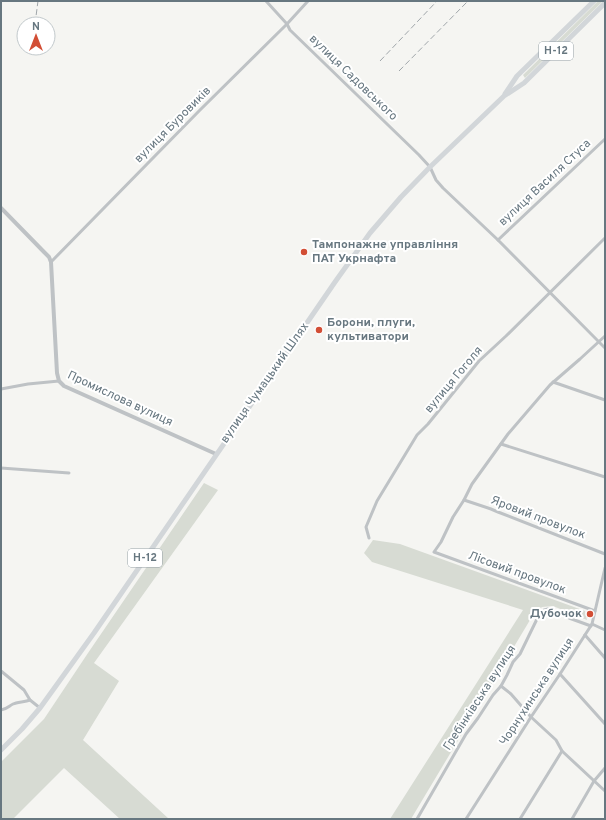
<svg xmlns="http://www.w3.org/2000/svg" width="606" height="820" viewBox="0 0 606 820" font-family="Overpass,sans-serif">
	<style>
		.green { fill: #d7dbd3 }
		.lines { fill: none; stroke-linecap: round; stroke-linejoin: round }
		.minor { stroke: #bec2c5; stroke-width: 3 }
		.tertiary { stroke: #bec2c5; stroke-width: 4 }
		.primary { stroke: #d2d6d9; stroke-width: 5 }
		.rail { stroke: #a0a6aa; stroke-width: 1; stroke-dasharray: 6 3; stroke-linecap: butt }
		.poi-dot { fill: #d24e35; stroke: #fff; stroke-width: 1.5 }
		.labels { text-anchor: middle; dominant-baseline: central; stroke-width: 4; stroke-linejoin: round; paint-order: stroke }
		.shield { fill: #fff; stroke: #95a0a6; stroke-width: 1 }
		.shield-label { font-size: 11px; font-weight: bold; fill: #677780 }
		.street-label { font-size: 12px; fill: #677780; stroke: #fff }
		.poi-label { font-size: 12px; font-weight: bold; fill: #677780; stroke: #fff; text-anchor: start }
	</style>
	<rect width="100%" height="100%" fill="#f5f5f2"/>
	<g class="green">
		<path d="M598 1H603L525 78 523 75Z"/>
		<path d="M204 483 218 490 94 663 119 681 83 740 169 819H120L64 768 13 819H1V762L44 719 88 653Z"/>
		<path d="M373 540 400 544 585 611 587 620 553 606 542 607 533 615 411 819H390L523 610 372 562 364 553Z"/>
	</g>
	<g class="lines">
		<g class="minor">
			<path d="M266 1 287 24 290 30 419 155 430 167 436 180 443 188 498 240 605 348"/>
			<path d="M498 240 605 139"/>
			<path d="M51 262 200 110 287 24 308 1"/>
			<path d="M553 382 605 400"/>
			<path d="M1 389 28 384 59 381"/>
			<path d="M501 444 605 477"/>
			<path d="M1 468 69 473"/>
			<path d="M464 500 491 509 498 512 605 554"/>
			<path d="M369 538 366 527 377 501 417 435 428 424 479 361 506 336 605 238"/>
			<path d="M595 611 434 552 441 542 453 517 464 500 472 484 508 434 550 385 580 359 605 336"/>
			<path d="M592 624 605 630"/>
			<path d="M585 635 605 658"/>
			<path d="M1 671 24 690 30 700 40 708"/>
			<path d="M560 674 605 724"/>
			<path d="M501 686 511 694 531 717 556 740 562 751 605 791"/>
			<path d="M1 710C7 709 9 706 13 704 17 702 25 702 30 700"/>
			<path d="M417 819 466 734 478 718 493 695 501 686 507 675 513 662 520 654 537 619 542 612 544 610 548 609 552 610 569 618 591 626"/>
			<path d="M466 819 531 717 560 674 592 624 605 568"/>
			<path d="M520 819 562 751"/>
			<path d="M572 819 594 781 605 768"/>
		</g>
		<path class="tertiary" d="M1 208 44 252 49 257 51 262 57 373 59 381 64 386 216 454"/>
		<g class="primary">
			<path d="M505 94 517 76 594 1"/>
			<path d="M1 750 22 729 40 708 94 633 335 282 370 233 401 197 430 167 504 96 524 83 605 3"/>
		</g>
		<g class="rail">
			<path d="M35 24 38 1"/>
			<path d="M31 49V48"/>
			<path d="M380 61 437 1"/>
			<path d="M399 71 468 1"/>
		</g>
	</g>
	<g class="poi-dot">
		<circle cx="304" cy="252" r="4"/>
		<circle cx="319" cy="330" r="4"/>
		<circle cx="590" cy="614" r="4"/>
	</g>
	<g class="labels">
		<g class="shield">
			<rect x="539" y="42" width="34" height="18" rx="3"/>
			<rect x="128" y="549" width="34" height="18" rx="3"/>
		</g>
		<g class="shield-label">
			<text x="556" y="51">Н-12</text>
			<text x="145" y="558">Н-12</text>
		</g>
		<g class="street-label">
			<text transform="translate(353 78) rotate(44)">вулиця Садовського</text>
			<text transform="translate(173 125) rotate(-45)">вулиця Буровиків</text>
			<text transform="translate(545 183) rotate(-43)">вулиця Василя Стуса</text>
			<text transform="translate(454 380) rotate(-50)">вулиця Гоголя</text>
			<text transform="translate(265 383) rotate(-55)">вулиця Чумацький Шлях</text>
			<text transform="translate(120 399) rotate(25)">Промислова вулиця</text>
			<text transform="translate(538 518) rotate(21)">Яровий провулок</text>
			<text transform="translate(517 573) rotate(20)">Лісовий провулок</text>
			<text transform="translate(537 692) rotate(-57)">Чорнухинська вулиця</text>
			<text transform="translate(480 698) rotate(-57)">Гребінківська вулиця</text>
		</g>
		<g class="poi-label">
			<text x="312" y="245">Тампонажне управління<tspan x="312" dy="14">ПАТ Укрнафта</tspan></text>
			<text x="327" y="323">Борони, плуги,<tspan x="327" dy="14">культиватори</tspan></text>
			<text x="582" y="614" text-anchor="end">Дубочок</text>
		</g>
	</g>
	<rect width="606" height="820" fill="none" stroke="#677780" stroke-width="4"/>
	<g transform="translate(36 36)"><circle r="19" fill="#ffffff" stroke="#c2c9cc"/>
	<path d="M0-3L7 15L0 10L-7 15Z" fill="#d24e35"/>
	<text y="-6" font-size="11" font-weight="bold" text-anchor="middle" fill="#677780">N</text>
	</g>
</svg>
